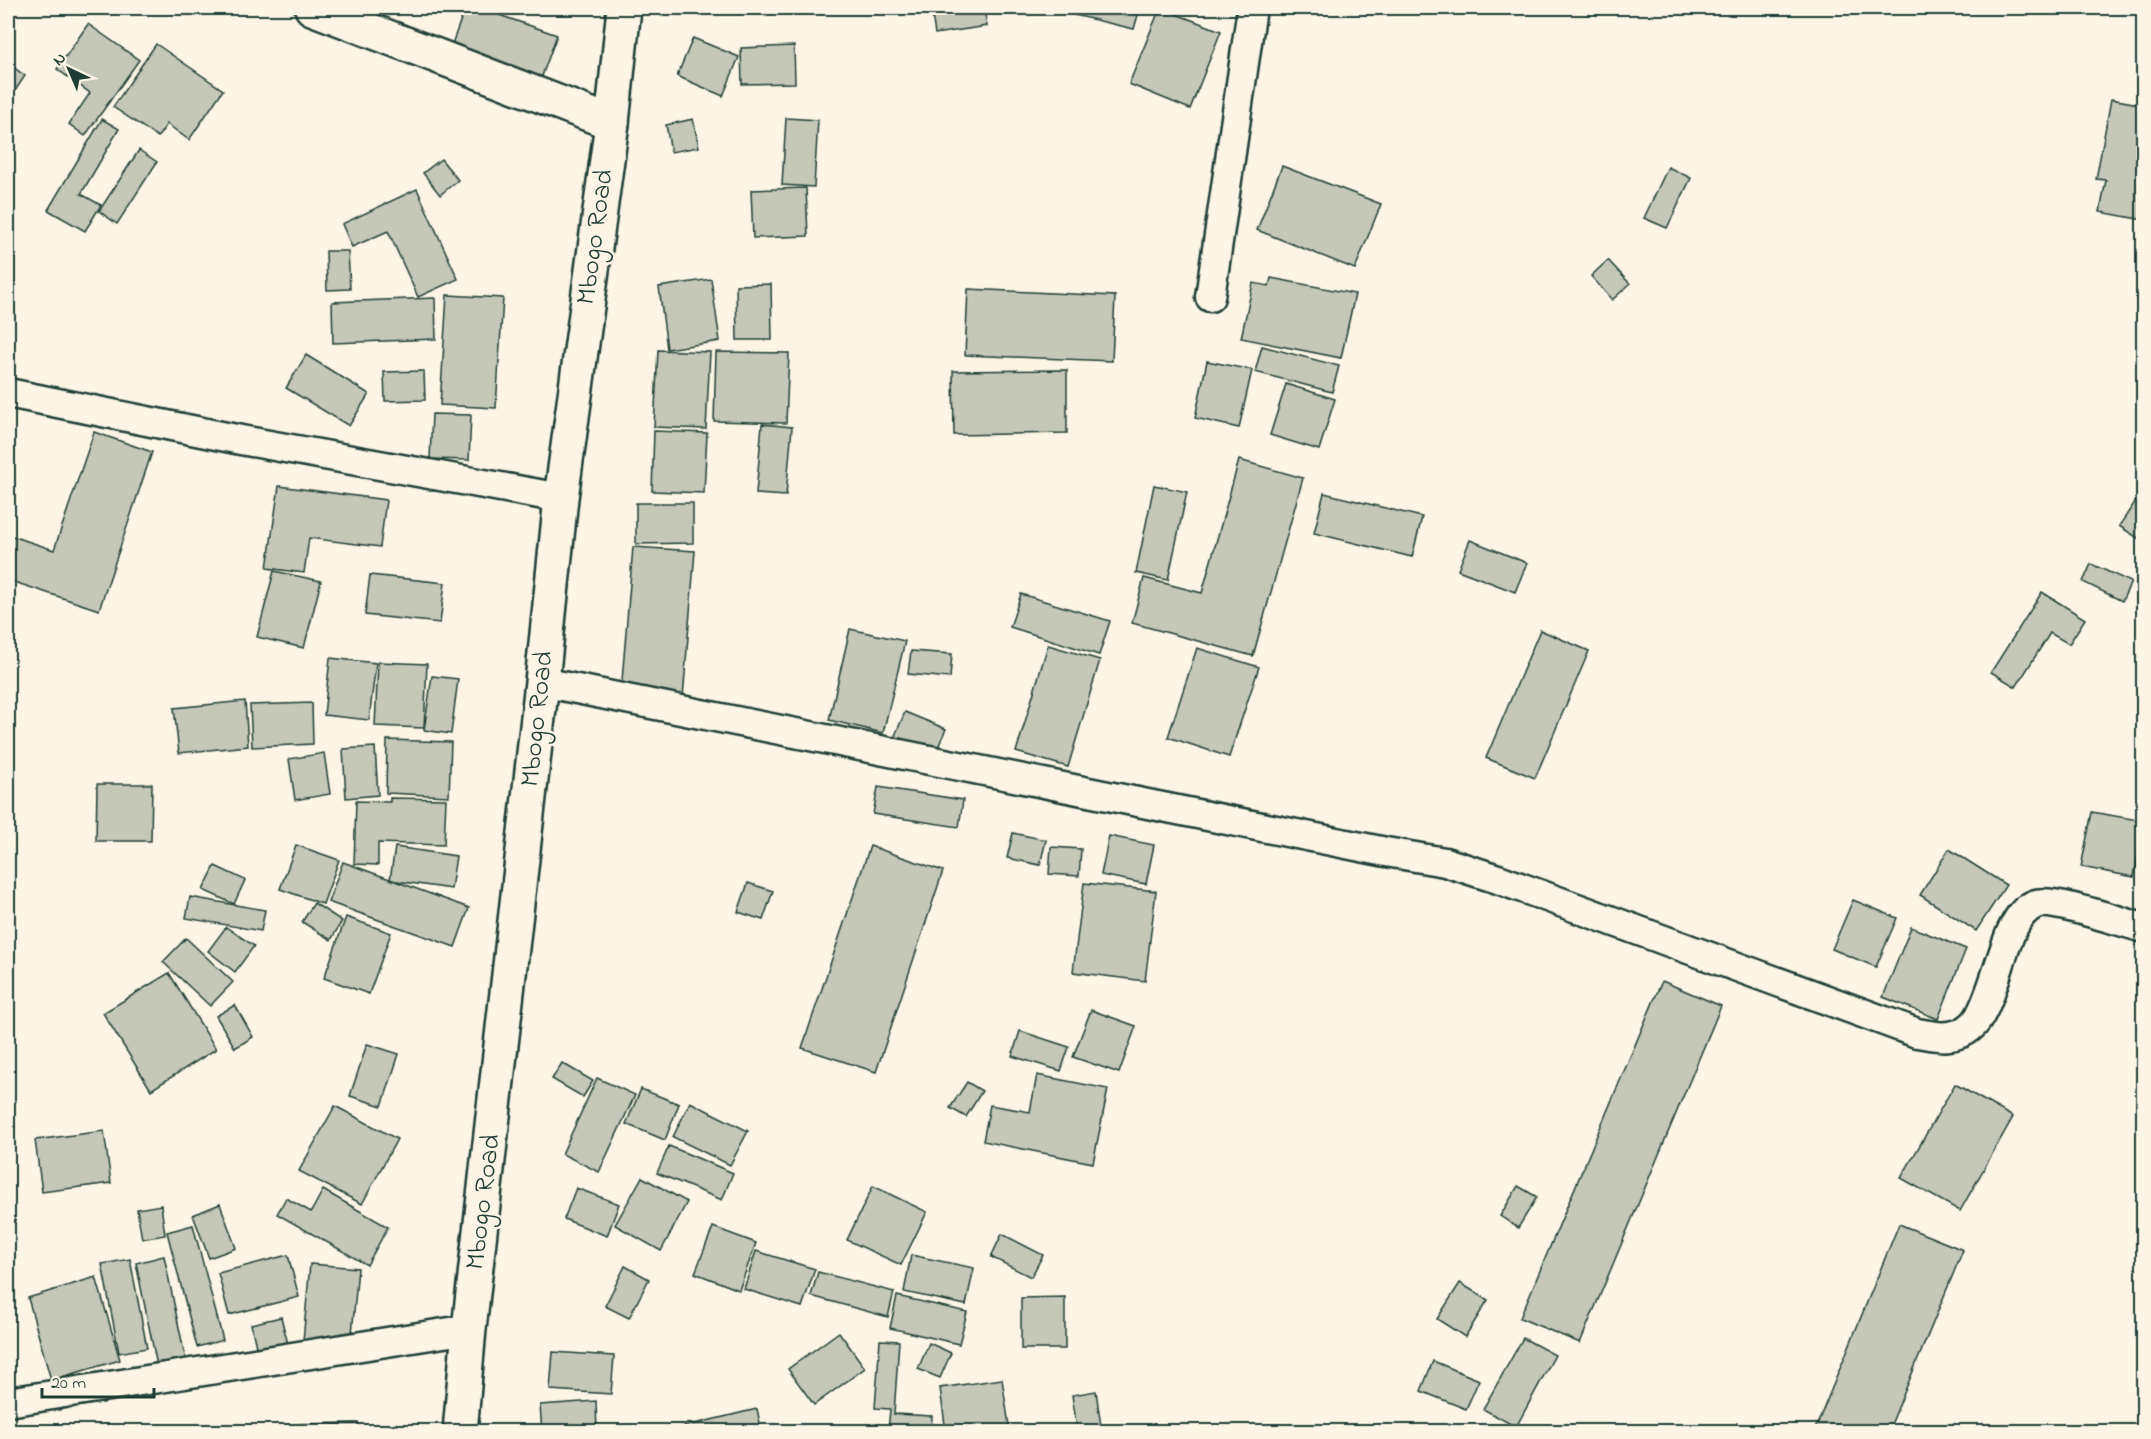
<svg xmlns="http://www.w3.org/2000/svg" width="2151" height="1439" viewBox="0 0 2151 1439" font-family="'Indie Flower',sans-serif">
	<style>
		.building { fill: #c5c7b9; stroke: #1f3d34; stroke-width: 1.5 }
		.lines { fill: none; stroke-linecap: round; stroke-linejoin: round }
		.minor-casing { stroke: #1f3d34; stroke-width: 33 }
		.tertiary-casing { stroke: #1f3d34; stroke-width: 38 }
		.secondary-casing { stroke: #1f3d34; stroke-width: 38 }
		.minor { stroke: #fcf5e5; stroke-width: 28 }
		.tertiary { stroke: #fcf5e5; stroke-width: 33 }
		.secondary { stroke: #fcf5e5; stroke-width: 33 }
		.labels { text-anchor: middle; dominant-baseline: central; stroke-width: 5; stroke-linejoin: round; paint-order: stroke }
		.street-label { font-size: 27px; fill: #1f3d34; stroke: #fcf5e5 }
	</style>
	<rect width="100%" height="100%" fill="#fcf5e5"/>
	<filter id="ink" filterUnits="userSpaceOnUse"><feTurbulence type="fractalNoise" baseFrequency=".0167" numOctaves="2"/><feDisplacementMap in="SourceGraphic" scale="12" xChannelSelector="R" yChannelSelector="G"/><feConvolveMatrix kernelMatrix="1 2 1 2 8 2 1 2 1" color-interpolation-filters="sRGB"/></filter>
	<g filter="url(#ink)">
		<g class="building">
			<path d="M465 8H479L557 35 538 87 448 55Z"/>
			<path d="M931 8H984L987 26 935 34Z"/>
			<path d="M1071 8H1140L1134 29 1070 14Z"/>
			<path d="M1160 8 1221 31 1190 109 1129 84Z"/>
			<path d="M88 24 139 60 85 136 69 124 90 93 57 69Z"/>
			<path d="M693 38 739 57 723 96 677 76Z"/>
			<path d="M156 44 223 90 189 140 167 124 158 137 113 107Z"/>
			<path d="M794 46 795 83 742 84 741 48Z"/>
			<path d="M8 63 25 76 8 101Z"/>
			<path d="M2111 99 2144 105V220L2100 212 2106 180 2096 179Z"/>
			<path d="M786 118 818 120 814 187 782 185Z"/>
			<path d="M102 119 119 129 81 194 101 205 85 231 48 210Z"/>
			<path d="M693 119 699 147 671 152 666 125Z"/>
			<path d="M139 150 157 162 117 224 99 211Z"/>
			<path d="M441 159 458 180 440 195 423 173Z"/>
			<path d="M1282 166 1381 204 1355 269 1257 230Z"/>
			<path d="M1668 167 1691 178 1667 228 1644 218Z"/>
			<path d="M806 188 808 236 753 238 751 190Z"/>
			<path d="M417 189 458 279 418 297 388 231 352 247 342 224Z"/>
			<path d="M326 251H348L350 289 327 290Z"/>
			<path d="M1608 260 1630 284 1612 300 1591 276Z"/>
			<path d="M1271 278 1355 294 1341 358 1241 338 1253 283 1269 286Z"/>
			<path d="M711 279 720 341 667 349 659 287Z"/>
			<path d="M771 284 772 340H737L736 285Z"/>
			<path d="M968 289 1115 296 1112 361 965 355Z"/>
			<path d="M447 295 503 298 496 408 440 405Z"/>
			<path d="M435 298 436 339 333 343 332 302Z"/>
			<path d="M1262 346 1339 366 1332 392 1255 372Z"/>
			<path d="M658 350 710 352 706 429 654 427Z"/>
			<path d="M716 352 789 353 786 423 714 421Z"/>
			<path d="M306 355 369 394 349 426 286 388Z"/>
			<path d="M1207 361 1252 370 1239 428 1195 418Z"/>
			<path d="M1067 370V433L954 435 953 371Z"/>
			<path d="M424 371 425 400 385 401 384 372Z"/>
			<path d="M1286 384 1335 399 1319 450 1270 435Z"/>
			<path d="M432 414 471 415 469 460 430 459Z"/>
			<path d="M762 424 792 427 786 496 756 494Z"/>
			<path d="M654 431 707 433 704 493 652 491Z"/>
			<path d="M94 432 152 452 99 610 8 580V549L12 536 54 550Z"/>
			<path d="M1239 460 1303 478 1253 656 1132 623 1144 578 1202 593Z"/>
			<path d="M1154 485 1187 492 1168 580 1136 573Z"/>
			<path d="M279 486 386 500 380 547 309 538 304 573 267 568Z"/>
			<path d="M2144 489V542L2119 526Z"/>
			<path d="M1324 493 1422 517 1412 557 1314 533Z"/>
			<path d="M636 503H693V543L636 544Z"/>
			<path d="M1470 540 1527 563 1515 592 1458 570Z"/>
			<path d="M633 547 695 551 683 698 621 693Z"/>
			<path d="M2091 564 2131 582 2122 601 2083 582Z"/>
			<path d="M274 571 321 581 304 648 257 637Z"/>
			<path d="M370 575 445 583 440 623 365 615Z"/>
			<path d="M2042 592 2085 619 2069 644 2050 633 2016 687 1991 672Z"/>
			<path d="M1021 594 1110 621 1099 655 1010 627Z"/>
			<path d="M850 629 905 641 883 733 829 720Z"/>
			<path d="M1540 630 1589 651 1535 778 1486 758Z"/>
			<path d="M1048 645 1100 660 1068 767 1016 752Z"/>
			<path d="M1197 648 1259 667 1229 757 1168 737Z"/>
			<path d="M911 651 952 654 950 678 908 674Z"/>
			<path d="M330 658 376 663 369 720 324 715Z"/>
			<path d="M378 662 427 664 424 728 375 726Z"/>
			<path d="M432 676 458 679 451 734 424 730Z"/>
			<path d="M245 701 248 746 179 753 174 708Z"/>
			<path d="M312 703 313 744 252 747 250 705Z"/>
			<path d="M905 712 946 729 935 754 894 738Z"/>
			<path d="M387 740 451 742 449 796 386 793Z"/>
			<path d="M375 747 378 795 346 798 343 749Z"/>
			<path d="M324 753 330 794 295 800 289 759Z"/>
			<path d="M97 784H152L151 841H96Z"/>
			<path d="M878 787 963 800 959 827 873 814Z"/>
			<path d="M390 798 446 799 444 845 378 843V865L354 864 356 801 390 802Z"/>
			<path d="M2092 812 2144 821 2134 877 2081 867Z"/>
			<path d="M1013 833 1046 840 1040 865 1007 858Z"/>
			<path d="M1109 836 1154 845 1146 884 1101 875Z"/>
			<path d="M296 845 339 860 323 904 280 889Z"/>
			<path d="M870 846 943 871 876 1072 802 1048Z"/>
			<path d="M395 847 456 856 451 889 390 880Z"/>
			<path d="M1051 847 1081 849 1079 876 1049 874Z"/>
			<path d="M1949 849 2006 885 1976 931 1920 895Z"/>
			<path d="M343 862 469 908 455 947 328 902Z"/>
			<path d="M215 866 245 880 234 904 203 890Z"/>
			<path d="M748 883 773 891 763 920 738 912Z"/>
			<path d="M1084 883 1156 891 1145 981 1073 972Z"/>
			<path d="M190 897 265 910 261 931 186 918Z"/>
			<path d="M1853 900 1897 918 1876 967 1832 949Z"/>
			<path d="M314 903 342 921 331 940 302 922Z"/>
			<path d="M346 917 391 933 369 994 324 978Z"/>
			<path d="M226 927 254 946 235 972 208 951Z"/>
			<path d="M1911 927 1966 949 1938 1019 1883 997Z"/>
			<path d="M186 938 233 982 210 1006 163 962Z"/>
			<path d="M169 973 216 1049 151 1090 103 1013Z"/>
			<path d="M1662 981 1721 1006 1580 1343 1520 1318Z"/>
			<path d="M235 1005 253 1037 235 1048 216 1016Z"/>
			<path d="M1091 1010 1136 1026 1119 1073 1073 1057Z"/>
			<path d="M1020 1031 1069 1047 1061 1071 1012 1056Z"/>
			<path d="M367 1044 399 1054 382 1106 350 1096Z"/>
			<path d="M562 1063 593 1081 583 1097 552 1079Z"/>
			<path d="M1037 1075 1108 1089 1093 1163 983 1141 990 1105 1030 1112Z"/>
			<path d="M597 1078 635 1095 599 1172 562 1154Z"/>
			<path d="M967 1082 982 1091 966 1117 950 1108Z"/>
			<path d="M1955 1084 2013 1117 1960 1211 1901 1178Z"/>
			<path d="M641 1089 679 1104 665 1140 626 1124Z"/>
			<path d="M690 1102 748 1131 730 1165 673 1137Z"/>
			<path d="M335 1106 397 1139 362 1204 299 1171Z"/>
			<path d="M104 1131 111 1183 42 1192 35 1140Z"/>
			<path d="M669 1146 733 1173 722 1200 657 1173Z"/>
			<path d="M642 1177 687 1202 661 1251 615 1225Z"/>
			<path d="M873 1186 927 1212 901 1265 847 1240Z"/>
			<path d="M1518 1186 1537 1197 1518 1228 1500 1216Z"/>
			<path d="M576 1188 619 1204 607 1236 564 1219Z"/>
			<path d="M323 1190 388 1227 367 1265 277 1214 286 1198 311 1212Z"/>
			<path d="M220 1204 236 1248 209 1258 193 1215Z"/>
			<path d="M161 1205 165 1235 142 1239 137 1209Z"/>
			<path d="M1899 1224 1963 1250 1888 1432H1814Z"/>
			<path d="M193 1225 223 1340 197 1347 167 1232Z"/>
			<path d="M713 1227 756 1243 739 1290 695 1273Z"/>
			<path d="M1002 1234 1043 1255 1031 1277 991 1257Z"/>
			<path d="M756 1251 815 1269 802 1307 744 1289Z"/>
			<path d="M288 1255 299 1297 229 1315 218 1273Z"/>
			<path d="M911 1255 974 1268 966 1305 904 1292Z"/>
			<path d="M164 1256 186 1361 157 1366 136 1263Z"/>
			<path d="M130 1259 147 1348 119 1353 102 1264Z"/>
			<path d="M310 1264 358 1268 351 1345 303 1341Z"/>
			<path d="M625 1266 649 1279 629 1318 605 1306Z"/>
			<path d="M818 1272 894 1292 888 1317 811 1296Z"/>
			<path d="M96 1277 120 1360 51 1380 28 1298Z"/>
			<path d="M1460 1283 1488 1300 1465 1337 1437 1319Z"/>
			<path d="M897 1296 967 1312 959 1344 890 1328Z"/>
			<path d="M1065 1297V1349H1021V1298Z"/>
			<path d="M281 1317 289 1348 258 1356 251 1324Z"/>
			<path d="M839 1332 865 1368 814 1405 788 1369Z"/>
			<path d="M1523 1338 1555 1355 1516 1427 1483 1409Z"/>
			<path d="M880 1340 899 1341 894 1414 932 1416 931 1432H888L890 1409 875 1408Z"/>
			<path d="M929 1343 951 1353 940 1378 918 1369Z"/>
			<path d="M553 1352 614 1356 611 1394 550 1390Z"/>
			<path d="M1433 1361 1479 1380 1466 1409 1421 1391Z"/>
			<path d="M1002 1379 1010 1432H946L940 1388Z"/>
			<path d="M1096 1391 1101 1426 1077 1429 1072 1395Z"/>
			<path d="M596 1401 597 1432H542L540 1405Z"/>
			<path d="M757 1409 762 1432H661Z"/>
			<path d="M358 1423 359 1432H298V1424Z"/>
			<path d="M1737 1423 1762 1432H1734Z"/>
			<path d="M1285 1426 1287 1432H1272Z"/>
		</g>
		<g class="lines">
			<g class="minor-casing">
				<g id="minor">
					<path d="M1210 297 1252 8"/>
					<path d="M8 393 241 440 561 498"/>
					<path d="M542 682 1386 852 1445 862 1498 879 1917 1033C1931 1035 1944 1039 1958 1034 1963 1033 1970 1028 1974 1024 1989 1009 2001 953 2012 930 2017 920 2024 908 2036 904 2052 898 2124 923 2144 928"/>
					<path d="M8 1402 469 1329"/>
				</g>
			</g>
			<g class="tertiary-casing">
				<path id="tertiary" d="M312 8 612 123"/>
			</g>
			<g class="secondary-casing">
				<path id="secondary" d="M460 1432 469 1329 542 682 561 498 612 123 624 8"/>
			</g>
			<use href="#minor" class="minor"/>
			<use href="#tertiary" class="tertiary"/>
			<use href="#secondary" class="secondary"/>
		</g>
	</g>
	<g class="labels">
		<g class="street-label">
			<text transform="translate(596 237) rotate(-82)">Mbogo Road</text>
			<text transform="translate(538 719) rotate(-84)">Mbogo Road</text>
			<text transform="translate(484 1202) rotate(-83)">Mbogo Road</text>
		</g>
	</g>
	<rect width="2151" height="1439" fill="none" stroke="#fcf5e5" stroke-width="30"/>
	<rect x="15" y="15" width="2121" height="1409" fill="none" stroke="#1f3d34" stroke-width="2" filter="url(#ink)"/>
	<g transform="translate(69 69) rotate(316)" stroke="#fcf5e5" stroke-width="4.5" paint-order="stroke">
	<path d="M0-4.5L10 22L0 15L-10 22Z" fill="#1f3d34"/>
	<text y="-9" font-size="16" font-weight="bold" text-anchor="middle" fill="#1f3d34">N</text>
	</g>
	<path d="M42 1388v9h112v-9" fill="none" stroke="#1f3d34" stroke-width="3"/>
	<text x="51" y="1388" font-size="18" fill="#1f3d34" stroke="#fcf5e5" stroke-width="4.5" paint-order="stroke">20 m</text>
</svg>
